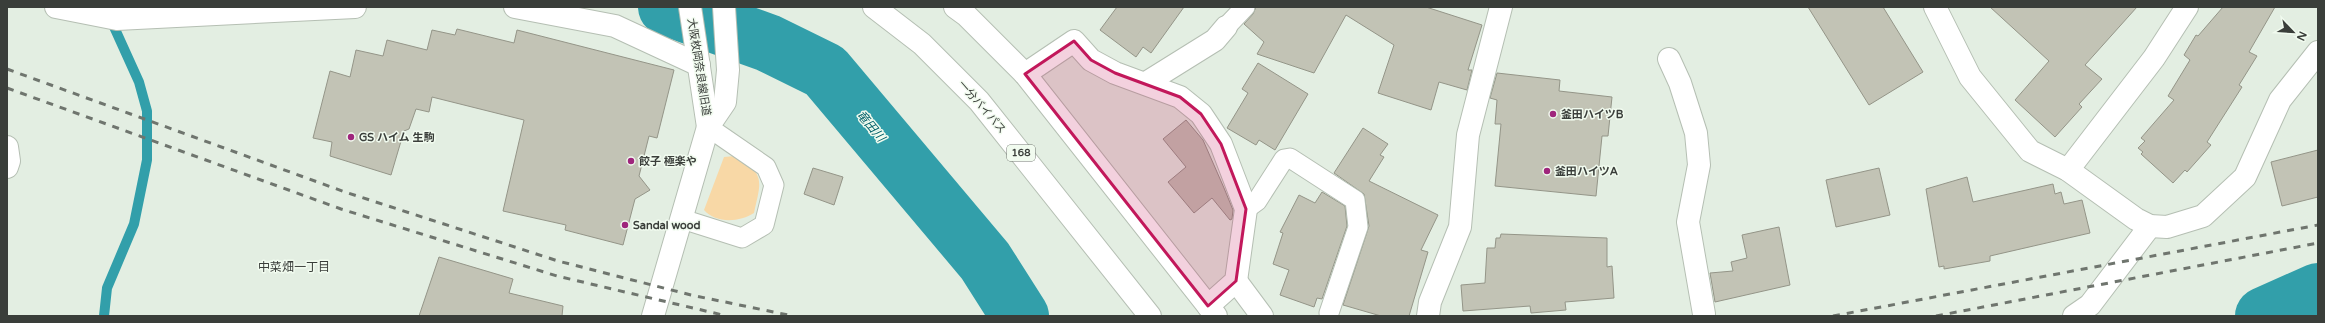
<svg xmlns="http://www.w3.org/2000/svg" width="2325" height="323" viewBox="0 0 2325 323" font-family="'Varela Round','Noto Sans JP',sans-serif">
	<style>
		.green { fill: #f8d8a6 }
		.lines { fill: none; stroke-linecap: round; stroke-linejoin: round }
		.stream { stroke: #329faa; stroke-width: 10 }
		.river { stroke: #329faa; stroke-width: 58 }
		.building { fill: #c2c3b5; stroke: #949588 }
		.lane-casing { stroke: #b5bfb3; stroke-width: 21 }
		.street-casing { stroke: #b5bfb3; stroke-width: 24 }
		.secondary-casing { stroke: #b5bfb3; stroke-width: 24 }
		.highway-casing { stroke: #b5bfb3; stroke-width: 24 }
		.lane { stroke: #fff; stroke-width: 19 }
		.street { stroke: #fff; stroke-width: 22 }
		.secondary { stroke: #fff; stroke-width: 22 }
		.highway { stroke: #fff; stroke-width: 22 }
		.rail { stroke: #6f756e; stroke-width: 3; stroke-dasharray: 7 7; stroke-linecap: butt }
		.marked { fill: #c2185b; fill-opacity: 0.2; stroke: #c2185b; stroke-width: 3; stroke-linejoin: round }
		.poi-dot { fill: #9f257c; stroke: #f1fbef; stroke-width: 1.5 }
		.labels { text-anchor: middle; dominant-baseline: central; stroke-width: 3; stroke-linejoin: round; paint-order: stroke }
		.shield { fill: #f1fbef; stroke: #717770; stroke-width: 1 }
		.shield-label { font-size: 10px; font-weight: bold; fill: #3a3e3a }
		.street-label { font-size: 11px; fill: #3a3e3a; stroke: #f1fbef }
		.poi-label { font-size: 11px; font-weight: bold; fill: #3a3e3a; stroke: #f1fbef; text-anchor: start }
		.water-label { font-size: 12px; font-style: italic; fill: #026069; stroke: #f1fbef }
		.neighbourhood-label { font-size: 12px; fill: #3a3e3a; stroke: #f1fbef }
	</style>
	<rect width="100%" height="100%" fill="#e3eee2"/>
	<path class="green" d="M735 156C766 174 761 181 754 213 740 222 716 224 704 210L724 157Z"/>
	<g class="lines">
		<path class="stream" d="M104 316 107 288 134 224 147 160V111L139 82 110 18"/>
		<g class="river">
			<path d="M667 7 768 43 825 71 985 261 1020 316"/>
			<path d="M2264 316 2318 292"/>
		</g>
	</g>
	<g class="building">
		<path d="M1117 7H1184L1151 53 1143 47 1136 57 1100 30Z"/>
		<path d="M1256 7H1426L1482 25 1468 70H1472L1467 90 1439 82 1431 110 1378 93 1394 45 1346 15 1314 73 1257 54 1264 42 1244 24 1253 14Z"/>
		<path d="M1808 7H1883L1923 72 1869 105Z"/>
		<path d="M1990 7H2137L2085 65 2102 79 2079 104 2082 107 2055 137 2015 100 2049 61Z"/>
		<path d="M2223 7H2275L2249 52 2257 56 2239 85 2242 87 2207 142 2211 145 2187 172 2185 170 2173 183 2141 154 2143 152 2138 148 2145 141 2141 138 2174 100 2168 96 2190 60 2184 55 2196 35 2198 36Z"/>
		<path d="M457 29 514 43 517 30 674 70 657 138 649 136 639 176 650 190 635 199 623 245 565 230 566 225 503 211 524 120 432 97 429 112 416 109 409 129 404 131 391 175 330 156 332 142 313 138 330 71 350 77 356 50 383 56 387 40 427 50 432 30 455 35Z"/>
		<path d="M1258 63 1308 94 1275 150 1259 140 1256 145 1227 128 1248 93 1242 89Z"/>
		<path d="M1497 73 1560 80 1559 91 1612 97 1608 136H1602L1596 196 1495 186 1501 124H1495L1497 100 1490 98Z"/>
		<path d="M1186 120 1203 140 1224 188 1233 210 1232 219 1230 220 1212 198 1194 213 1168 182 1186 167 1163 139Z"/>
		<path d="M1363 128 1388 144 1380 155 1384 157 1369 181 1438 215 1421 250 1428 252 1409 316H1381L1343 305 1369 226 1364 194 1334 173Z"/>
		<path d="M2318 150V197L2282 206 2271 162Z"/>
		<path d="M813 168 843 177 834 205 804 194Z"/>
		<path d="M1879 168 1890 215 1836 227 1826 180Z"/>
		<path d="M1967 177 1973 202 2053 184 2055 194 2061 192 2064 204 2082 200 2090 233 1990 256V261L1944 269V266L1939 267 1926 189Z"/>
		<path d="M1322 192 1345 206 1347 226 1322 299 1317 298 1314 307 1280 295 1289 270 1273 264 1283 233 1280 232 1299 195 1315 203Z"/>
		<path d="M1779 227 1790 285 1715 302 1710 273 1733 271 1731 262 1747 258 1742 235Z"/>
		<path d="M1501 234 1607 238V267L1612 266 1614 298 1565 302 1566 310 1531 313 1530 306 1463 311 1461 285 1485 283 1487 248H1495L1496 238H1500Z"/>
		<path d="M439 257 513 279 509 293 563 306 562 316H419Z"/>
	</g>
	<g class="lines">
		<g class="lane-casing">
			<g id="lane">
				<path d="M1226 27 1245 7"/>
				<path d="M1246 209 1257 201 1284 159 1290 158 1355 200 1358 227 1329 313"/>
				<path d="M682 219 742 238 764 225 774 185 766 167 708 127"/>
			</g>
		</g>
		<g class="street-casing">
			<g id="street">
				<path d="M56 7 117 19 355 7"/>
				<path d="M515 7 615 26 699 65"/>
				<path d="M690 7 708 127"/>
				<path d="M1935 7 1970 77 2030 151 2068 170 2136 219 2150 226 2167 227 2203 216 2245 177 2280 100 2318 52"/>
				<path d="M1669 59 1680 83 1696 133 1699 165 1688 222 1704 314"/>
				<path d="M1025 74 1074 41 1091 60 1115 73 1180 97 1201 114 1221 144 1246 209 1236 281 1208 306"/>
				<path d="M1146 83 1215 40 1226 27"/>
				<path d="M708 127 725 102 728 70 724 7"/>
				<path d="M7 147 9 161 7 167"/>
				<path d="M2068 170 2154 58 2187 7"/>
				<path d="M1236 281 1262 316"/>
				<path d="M1428 316 1430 302 1460 227 1468 135 1501 7"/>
				<path d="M2074 316 2090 305 2150 226"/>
			</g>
		</g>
		<g class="secondary-casing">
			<path id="secondary" d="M653 316 708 127"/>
		</g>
		<g class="highway-casing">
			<g id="highway">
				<path d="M874 7 922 44 979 101 1150 316"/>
				<path d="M955 7 966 15 1025 74 1216 316"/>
			</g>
		</g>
		<use href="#lane" class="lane"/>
		<use href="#street" class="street"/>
		<use href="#secondary" class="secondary"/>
		<use href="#highway" class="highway"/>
		<g class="rail">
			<path d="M7 69 345 192 558 261 691 295 793 316"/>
			<path d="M7 88 341 209 557 276 727 316"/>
			<path d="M1833 316 2318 225"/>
			<path d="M1936 316 2318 243"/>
		</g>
	</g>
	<path class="marked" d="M1074 41 1091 60 1115 73 1180 97 1201 114 1221 144 1246 209 1236 281 1208 306 1025 74Z"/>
	<g class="poi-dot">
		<circle cx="1553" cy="114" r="4"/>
		<circle cx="351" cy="137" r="4"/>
		<circle cx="631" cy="161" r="4"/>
		<circle cx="1547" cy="171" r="4"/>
		<circle cx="625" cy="225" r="4"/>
	</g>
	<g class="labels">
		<rect class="shield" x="1007" y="145" width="28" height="16" rx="3"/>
		<g class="shield-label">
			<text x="1021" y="153">168</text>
		</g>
		<g class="street-label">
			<text transform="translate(699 67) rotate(81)">大阪枚岡奈良線旧道</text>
			<text transform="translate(982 107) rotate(49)">一分バイパス</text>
		</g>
		<g class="poi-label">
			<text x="1561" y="114">釜田ハイツB</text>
			<text x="359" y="137">GS ハイム 生駒</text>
			<text x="639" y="161">餃子 極楽や</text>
			<text x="1555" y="171">釜田ハイツA</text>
			<text x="633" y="225">Sandal wood</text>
		</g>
		<g class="water-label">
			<text transform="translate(871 126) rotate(50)">竜田川</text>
		</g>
		<g class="neighbourhood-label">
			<text x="294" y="267">中菜畑一丁目</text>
		</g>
	</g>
	<rect width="2325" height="323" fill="none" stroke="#3a3e3a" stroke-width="16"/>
	<g transform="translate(2293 32) rotate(115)" stroke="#f1fbef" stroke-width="3" paint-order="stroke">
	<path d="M0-3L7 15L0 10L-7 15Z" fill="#3a3e3a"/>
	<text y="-6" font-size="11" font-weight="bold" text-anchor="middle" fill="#3a3e3a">N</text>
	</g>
</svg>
